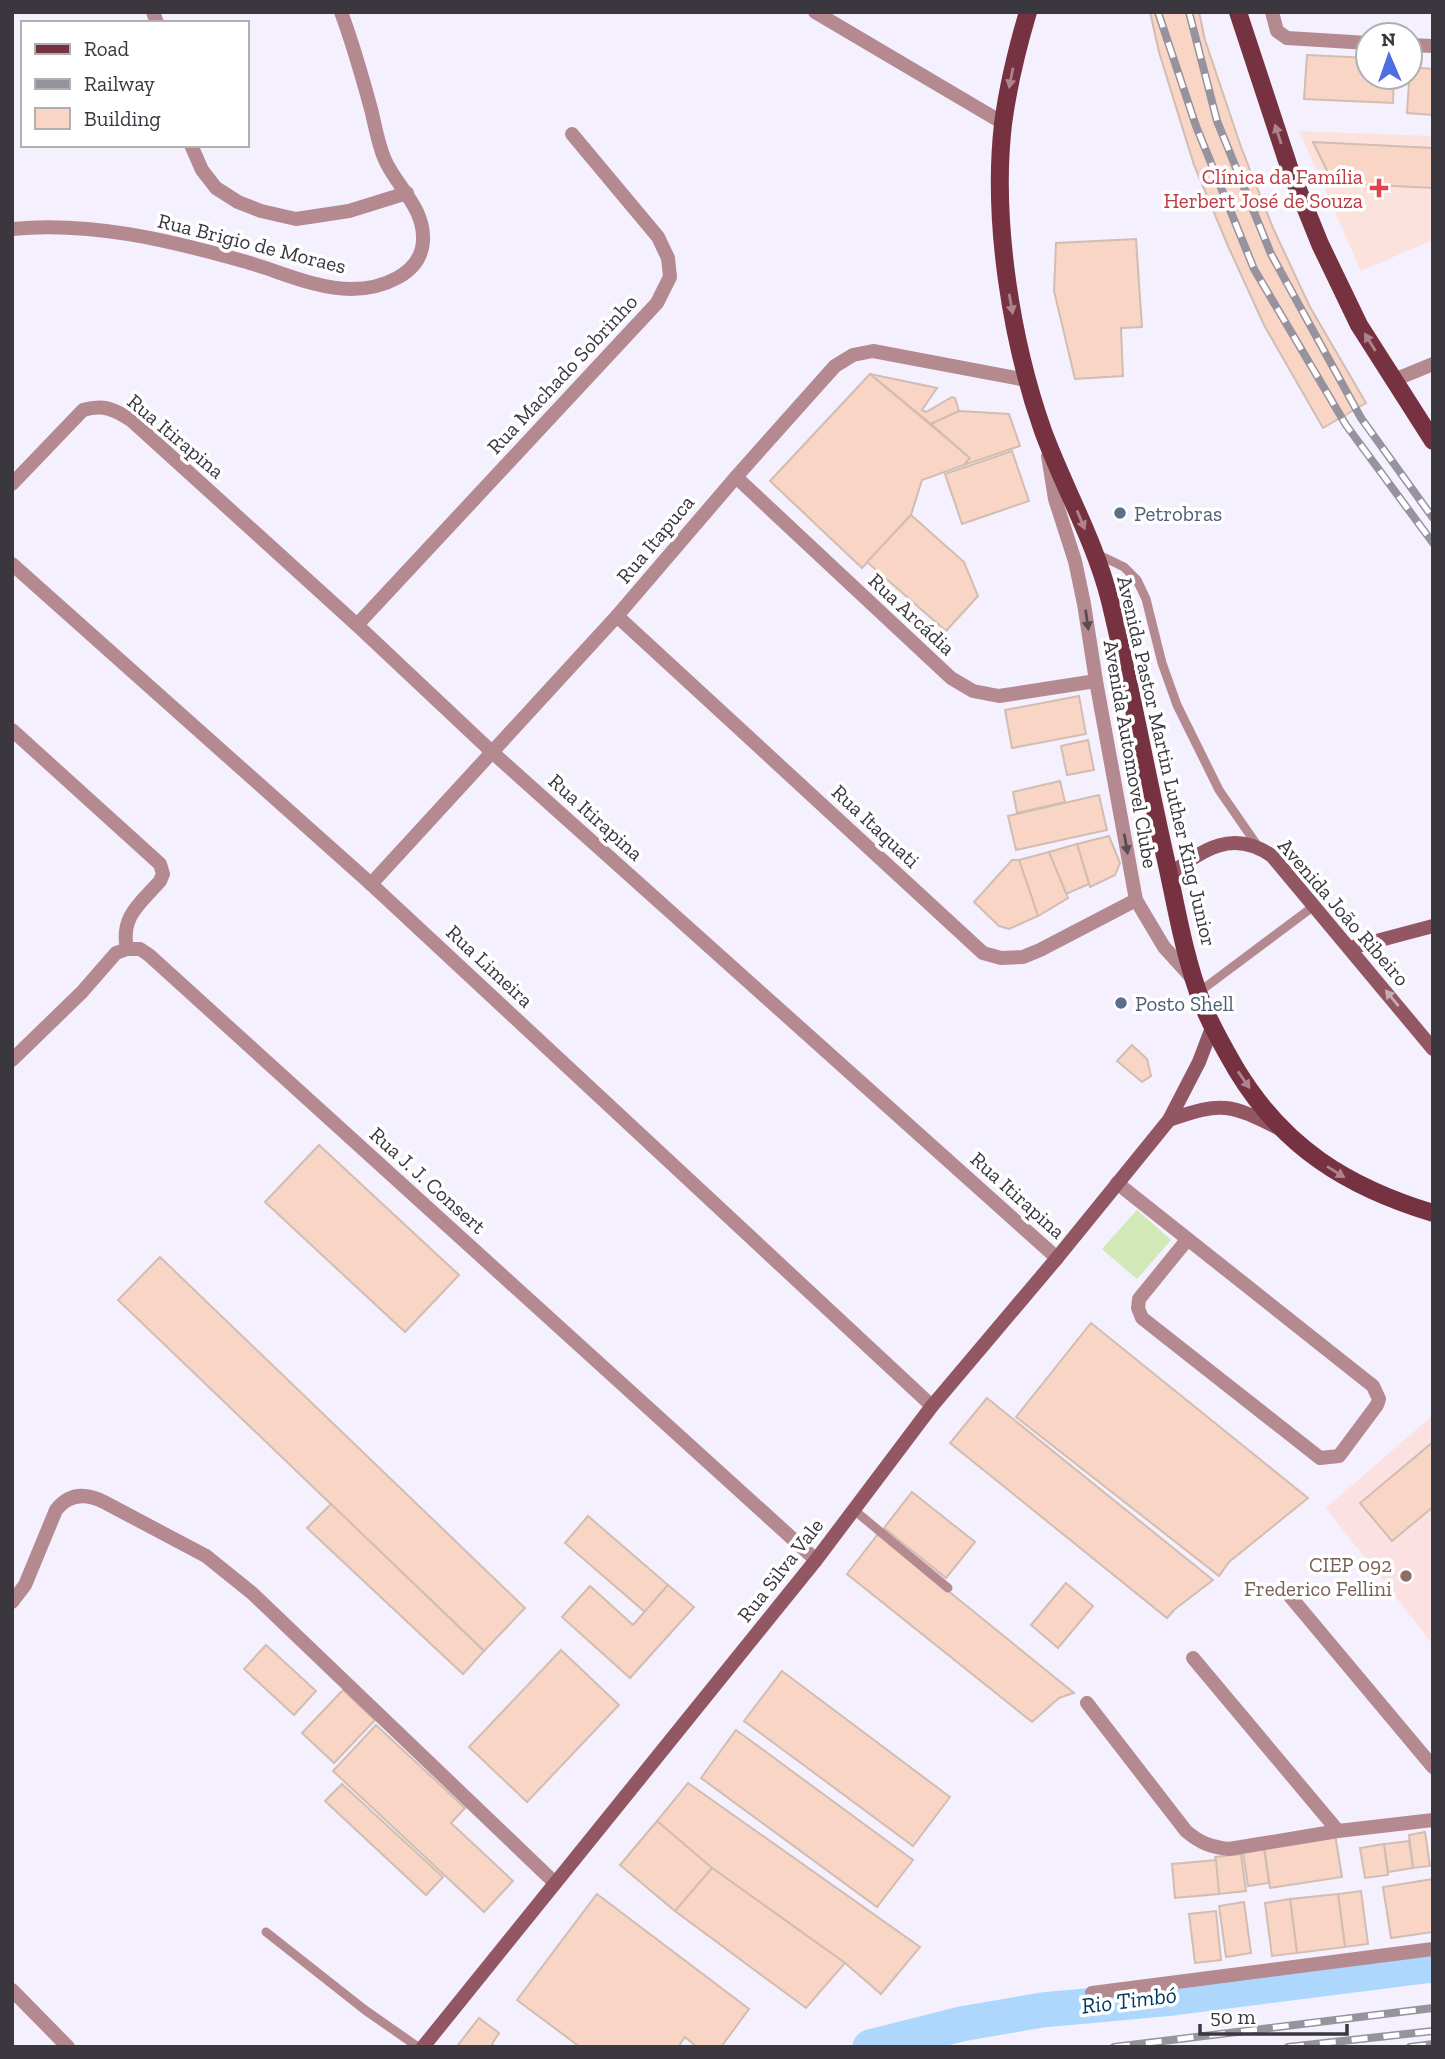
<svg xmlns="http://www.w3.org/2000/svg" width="1445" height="2059" viewBox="0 0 1445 2059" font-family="'Zilla Slab',serif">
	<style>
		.education { fill: #fce1e3 }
		.medical { fill: #fce2dc }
		.green { fill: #d1e8b7 }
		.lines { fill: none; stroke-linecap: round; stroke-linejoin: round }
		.river { stroke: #aed7fe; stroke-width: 35 }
		.building { fill: #f8d5c4; stroke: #d2bdb2; stroke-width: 2 }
		.lane { stroke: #b48a90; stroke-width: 9 }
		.street { stroke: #b48a90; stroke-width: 14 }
		.secondary { stroke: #925762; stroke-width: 14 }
		.primary { stroke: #773242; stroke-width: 18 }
		.rail-casing { stroke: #97939e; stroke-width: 8 }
		.rail { stroke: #fff; stroke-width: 5; stroke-dasharray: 16; stroke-linecap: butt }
		.oneway { fill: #ad848e }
		.oneway2 { fill: #584c53 }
		.oneway3 { fill: #c8abb0 }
		.health-dot { fill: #e0444e; stroke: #fff; stroke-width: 2.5 }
		.service-dot { fill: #5c6f8a; stroke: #fff; stroke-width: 2.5 }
		.education-dot { fill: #8d6e63; stroke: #fff; stroke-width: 2.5 }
		.labels { text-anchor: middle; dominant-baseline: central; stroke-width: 7; stroke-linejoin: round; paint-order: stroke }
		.health-label { font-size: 21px; fill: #be3a42; stroke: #fff; text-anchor: end }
		.street-label { font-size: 21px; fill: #3a373f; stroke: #fff }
		.service-label { font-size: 21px; fill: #4e5e75; stroke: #fff; text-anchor: start }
		.education-label { font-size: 21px; fill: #785e54; stroke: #fff; text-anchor: end }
		.water-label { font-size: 23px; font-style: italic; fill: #00375f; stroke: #fff }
	</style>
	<rect width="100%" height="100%" fill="#f5f0fd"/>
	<path class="education" d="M1433 1415V1645L1326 1508Z"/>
	<path class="medical" d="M1299 131 1433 136V240L1361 271Z"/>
	<path class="green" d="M1137 1210 1171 1240 1137 1279 1102 1249Z"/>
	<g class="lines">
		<path class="river" d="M870 2047 961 2024 1042 2010 1173 1998 1433 1965"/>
	</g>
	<g class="building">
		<path d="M1150 12H1199L1205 40 1241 147 1273 228 1310 307 1366 403 1323 428 1264 325 1228 246 1194 165 1159 52Z"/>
		<path d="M1307 55 1368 58V77H1394L1393 103 1304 99Z"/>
		<path d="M1410 67 1433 69V115L1407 113Z"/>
		<path d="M1313 142 1433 148V188L1333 183Z"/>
		<path d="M1136 239 1142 327 1121 328 1123 376 1075 379 1054 291 1056 243Z"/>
		<path d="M870 374 970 458 964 465 922 480 911 515 862 568 770 481Z"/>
		<path d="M870 374 937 388 922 410 926 412 952 397 955 398 959 411 931 424Z"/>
		<path d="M959 411 1009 414 1020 446 964 465 970 458 931 424Z"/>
		<path d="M1012 451 1029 501 962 524 945 474Z"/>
		<path d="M911 515 964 562 978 596 946 631 867 562Z"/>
		<path d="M1079 696 1086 734 1012 748 1005 710Z"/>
		<path d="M1088 740 1094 770 1067 775 1061 746Z"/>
		<path d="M1060 781 1065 802 1017 813 1013 792Z"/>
		<path d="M1099 795 1107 830 1016 850 1008 816Z"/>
		<path d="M1109 836 1120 863 1115 875 1090 887 1077 844Z"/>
		<path d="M1077 844 1089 884 1066 894 1049 852Z"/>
		<path d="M1049 852 1068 898 1038 916 1019 860Z"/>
		<path d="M1012 860H1019L1038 916 1009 929 999 926 974 902Z"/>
		<path d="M1132 1045 1147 1059 1151 1076 1142 1082 1117 1061Z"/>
		<path d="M319 1145 459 1275 405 1332 265 1202Z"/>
		<path d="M160 1257 525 1608 484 1651 118 1300Z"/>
		<path d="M1091 1323 1308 1498 1229 1562 1219 1576 1016 1417Z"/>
		<path d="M987 1398 1213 1580 1174 1610 1167 1618 950 1443Z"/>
		<path d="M1433 1442V1507L1392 1541 1360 1503Z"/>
		<path d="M912 1492 975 1542 946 1578 884 1528Z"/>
		<path d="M331 1504 484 1651 463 1674 307 1528Z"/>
		<path d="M588 1516 668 1585 645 1612 565 1543Z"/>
		<path d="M878 1534 1074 1693 1059 1698 1032 1722 847 1574Z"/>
		<path d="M1066 1583 1093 1606 1058 1648 1031 1625Z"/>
		<path d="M668 1585 694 1607 630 1678 562 1617 590 1586 633 1625Z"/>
		<path d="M266 1645 316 1691 294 1715 244 1669Z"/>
		<path d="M561 1650 619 1705 527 1802 469 1747Z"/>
		<path d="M782 1671 950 1797 913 1846 744 1721Z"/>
		<path d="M343 1690 375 1720 334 1763 302 1733Z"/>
		<path d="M376 1725 465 1808 451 1823 513 1881 484 1912 333 1771Z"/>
		<path d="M736 1730 913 1860 877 1907 701 1778Z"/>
		<path d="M688 1783 920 1947 881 1994 845 1963 712 1868 657 1821Z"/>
		<path d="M342 1784 443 1877 426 1895 325 1801Z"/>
		<path d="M657 1821 712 1868 675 1911 620 1865Z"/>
		<path d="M1425 1832 1430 1866 1413 1868 1409 1835Z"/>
		<path d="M1335 1834 1342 1877 1270 1888 1264 1845Z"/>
		<path d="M1409 1841 1413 1868 1388 1872 1384 1844Z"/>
		<path d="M1384 1844 1388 1875 1365 1878 1360 1848Z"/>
		<path d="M1264 1849 1269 1883 1248 1886 1243 1852Z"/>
		<path d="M1241 1854 1246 1891 1219 1894 1215 1857Z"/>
		<path d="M1216 1860 1219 1894 1175 1898 1172 1864Z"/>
		<path d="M712 1868 845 1963 806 2008 675 1911Z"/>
		<path d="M1433 1879V1932L1391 1938 1383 1887Z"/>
		<path d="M1361 1891 1368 1944 1345 1947 1338 1894Z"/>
		<path d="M597 1894 749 2009 721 2047H697L685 2037 678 2047H580L517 2000Z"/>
		<path d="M1338 1894 1345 1947 1297 1953 1290 1899Z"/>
		<path d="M1290 1899 1297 1953 1272 1956 1265 1903Z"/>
		<path d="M1244 1902 1251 1953 1226 1957 1219 1906Z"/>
		<path d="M1216 1911 1221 1960 1195 1963 1189 1914Z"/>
		<path d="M479 2018 499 2033 492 2044 496 2047H461L458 2045Z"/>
	</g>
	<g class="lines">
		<g class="lane">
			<path d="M1095 553 1124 567 1137 580 1146 599 1162 663 1177 705 1219 790 1257 845"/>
			<path d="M1199 992 1314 906"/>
			<path d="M854 1510 948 1588"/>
			<path d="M266 1932 365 2010 418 2047"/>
		</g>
		<g class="street">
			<path d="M153 12 157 23"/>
			<path d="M815 12 1003 123"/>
			<path d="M1272 12 1277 31 1287 38 1368 43"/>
			<path d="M1410 45 1433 46"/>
			<path d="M191 145 202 170 216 188 238 202 261 211 296 219 349 211 407 193"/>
			<path d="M12 229C89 221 169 240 243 261 277 270 315 289 351 289 381 289 421 275 423 241 425 208 397 187 385 160 378 144 375 125 371 109 362 76 353 44 341 12"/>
			<path d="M1394 380 1433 364"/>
			<path d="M1048 456 1055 499 1075 561 1084 604 1096 681 1136 900 1164 947 1193 979"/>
			<path d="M736 477 951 678 973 691 999 696 1096 681"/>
			<path d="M12 484 83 410C103 404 114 409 131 420L357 625 492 752 1057 1258"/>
			<path d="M12 564 371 884 932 1406"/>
			<path d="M617 616 983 953 1001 958 1023 957 1040 950 1136 900"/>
			<path d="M357 625 657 303 670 277 668 258 658 237 572 134"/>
			<path d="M12 730 160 864 163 874 160 881C141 903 120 916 127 949"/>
			<path d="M371 884 617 616 736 477 835 366 853 355 873 351 1026 380"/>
			<path d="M12 1060 82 992 116 953 127 949H140L149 955 816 1560"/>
			<path d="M1117 1183 1373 1386 1379 1399 1377 1405 1339 1456 1320 1458 1142 1318 1138 1308 1139 1299 1187 1240"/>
			<path d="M1289 1595 1433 1767"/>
			<path d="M12 1602 25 1585 56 1510C69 1493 86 1493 104 1502L206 1556 252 1593 555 1883"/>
			<path d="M1193 1658 1338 1831"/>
			<path d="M1087 1703 1186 1831C1200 1843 1211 1847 1229 1849L1338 1831 1433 1820"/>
			<path d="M12 1990 68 2047"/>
			<path d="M1092 1993 1433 1949"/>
		</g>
		<g class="secondary">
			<path d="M1169 875C1203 850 1232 828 1272 856L1433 1049"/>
			<path d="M1350 948 1433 926"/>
			<path d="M1169 1120C1223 1101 1230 1104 1280 1129"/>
			<path d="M423 2047 816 1560 932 1406 1057 1258 1169 1120 1199 1062 1213 1025"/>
		</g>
		<g class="primary">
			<path d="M1028 12C1017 49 1008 86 1003 124 992 220 1011 340 1043 431 1064 488 1095 541 1110 601 1131 688 1147 777 1167 865 1177 911 1185 959 1202 1003 1211 1026 1224 1048 1236 1069 1283 1147 1347 1187 1433 1213"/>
			<path d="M1238 12 1289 167 1320 244 1359 325 1433 441"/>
		</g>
		<g class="rail-casing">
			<g id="rail">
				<path d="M1158 12 1196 126 1254 269 1346 425 1433 543"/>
				<path d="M1189 12 1217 121 1271 254 1361 418 1433 518"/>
				<path d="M1114 2047 1433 2008"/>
				<path d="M1288 2047 1433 2031"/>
				<path d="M1410 2047 1433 2044"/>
			</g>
		</g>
		<use href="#rail" class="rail"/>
	</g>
	<defs><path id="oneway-solid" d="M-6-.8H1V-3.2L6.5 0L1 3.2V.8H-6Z" transform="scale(1.75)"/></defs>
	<g class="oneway">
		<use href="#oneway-solid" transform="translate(1011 78) rotate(101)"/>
		<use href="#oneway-solid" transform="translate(1278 134) rotate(-108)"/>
		<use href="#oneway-solid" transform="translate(1011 304) rotate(80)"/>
		<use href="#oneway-solid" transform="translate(1370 342) rotate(-122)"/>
		<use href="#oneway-solid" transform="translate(1081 520) rotate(67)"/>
		<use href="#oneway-solid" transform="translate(1244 1080) rotate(55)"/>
		<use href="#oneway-solid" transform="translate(1336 1172) rotate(32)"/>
	</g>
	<g class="oneway2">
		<use href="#oneway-solid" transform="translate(1087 620) rotate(82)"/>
		<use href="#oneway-solid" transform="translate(1126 844) rotate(80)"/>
	</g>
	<use class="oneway3" href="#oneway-solid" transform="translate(1392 998) rotate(-129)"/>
	<path class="health-dot" d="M1375.5 177.5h7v7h7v7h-7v7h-7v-7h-7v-7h7z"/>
	<g class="service-dot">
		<circle cx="1120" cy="513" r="7"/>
		<circle cx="1121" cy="1003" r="7"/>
	</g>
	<circle class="education-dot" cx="1406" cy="1576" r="7"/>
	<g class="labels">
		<g class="health-label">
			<text x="1363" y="176">Clínica da Família<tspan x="1363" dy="24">Herbert José de Souza</tspan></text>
		</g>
		<g class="street-label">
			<text transform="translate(252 243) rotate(14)">Rua Brigio de Moraes</text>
			<text transform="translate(562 374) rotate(-47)">Rua Machado Sobrinho</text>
			<text transform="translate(176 436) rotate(40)">Rua Itirapina</text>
			<text transform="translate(655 539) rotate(-50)">Rua Itapuca</text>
			<text transform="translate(912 614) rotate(43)">Rua Arcádia</text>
			<text transform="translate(1131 754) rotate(80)">Avenida Automovel Clube</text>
			<text transform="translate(1167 761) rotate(77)">Avenida Pastor Martin Luther King Junior</text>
			<text transform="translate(596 817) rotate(42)">Rua Itirapina</text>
			<text transform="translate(876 826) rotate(43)">Rua Itaquati</text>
			<text transform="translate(1344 912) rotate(49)">Avenida João Ribeiro</text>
			<text transform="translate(490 966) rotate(43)">Rua Limeira</text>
			<text transform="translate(428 1180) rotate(42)">Rua J. J. Consert</text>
			<text transform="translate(1018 1195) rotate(42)">Rua Itirapina</text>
			<text transform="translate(780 1570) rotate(-52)">Rua Silva Vale</text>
		</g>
		<g class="service-label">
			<text x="1134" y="513">Petrobras</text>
			<text x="1135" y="1003">Posto Shell</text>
		</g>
		<g class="education-label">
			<text x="1392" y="1564">CIEP 092<tspan x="1392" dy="24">Frederico Fellini</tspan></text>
		</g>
		<g class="water-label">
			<text transform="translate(1129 2000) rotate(-7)">Rio Timbó</text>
		</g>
	</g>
	<rect width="1445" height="2059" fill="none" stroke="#3a373f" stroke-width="28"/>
	<rect x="21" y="21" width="228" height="126" fill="#ffffff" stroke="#b0afb2" stroke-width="2"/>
	<rect x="35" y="44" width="35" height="10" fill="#773242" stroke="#b0afb2" stroke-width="2"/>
	<text x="84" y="56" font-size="21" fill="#3a373f">Road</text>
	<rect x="35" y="79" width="35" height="10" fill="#97939e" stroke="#b0afb2" stroke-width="2"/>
	<text x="84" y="91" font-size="21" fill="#3a373f">Railway</text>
	<rect x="35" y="108" width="35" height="21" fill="#f8d5c4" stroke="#b0afb2" stroke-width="2"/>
	<text x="84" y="126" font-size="21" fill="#3a373f">Building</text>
	<g transform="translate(1389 56) rotate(358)"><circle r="33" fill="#ffffff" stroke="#b0afb2" stroke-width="2"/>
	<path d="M0-5L12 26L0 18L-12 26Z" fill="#4e6ee2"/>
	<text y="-10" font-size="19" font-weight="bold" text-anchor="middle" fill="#3a373f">N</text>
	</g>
	<path d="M1200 2024v10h147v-10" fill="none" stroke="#3a373f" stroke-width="3.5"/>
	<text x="1210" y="2024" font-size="21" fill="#3a373f" stroke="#ffffff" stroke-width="5" paint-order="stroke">50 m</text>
</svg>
